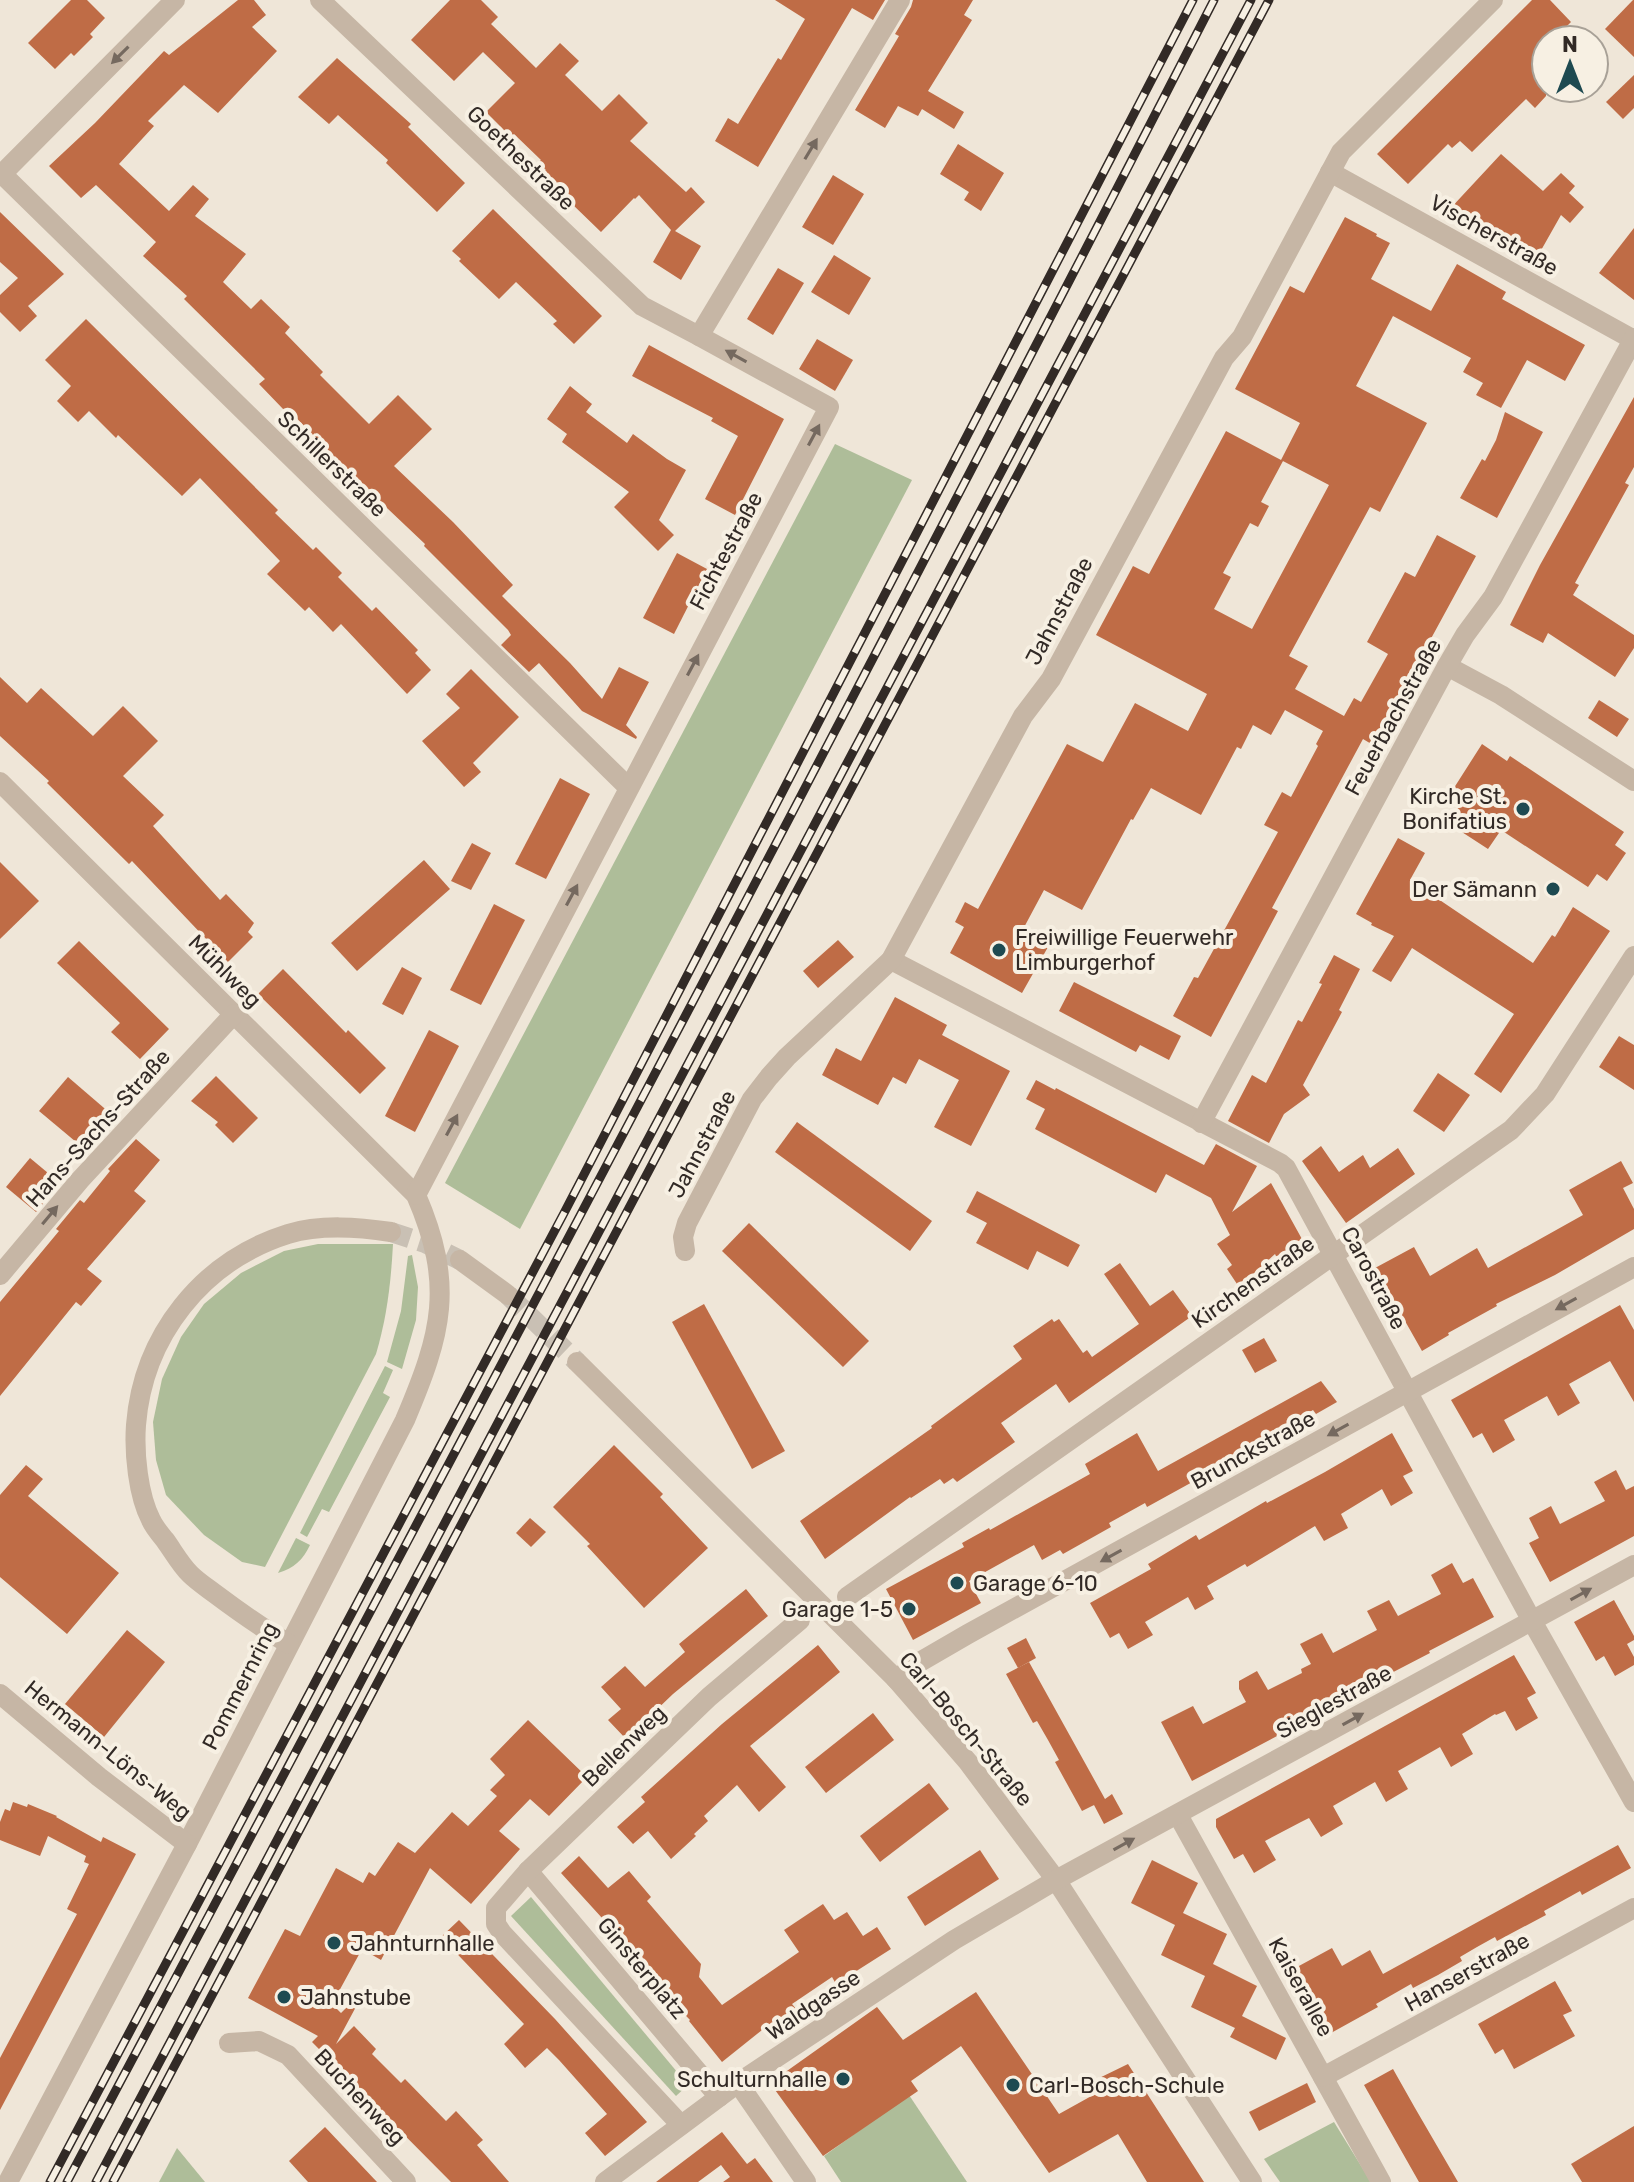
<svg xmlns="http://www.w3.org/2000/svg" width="1634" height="2182" viewBox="0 0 1634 2182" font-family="Rubik,sans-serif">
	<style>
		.green { fill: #aebd99 }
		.building { fill: #bf6c46 }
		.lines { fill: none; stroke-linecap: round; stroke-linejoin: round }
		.minor-tunnel { stroke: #c9c0b4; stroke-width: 20; stroke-dasharray: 20 10; stroke-linecap: butt }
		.minor { stroke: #c6b6a5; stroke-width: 20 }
		.rail-casing { stroke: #322a26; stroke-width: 9 }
		.rail { stroke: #f7f0e3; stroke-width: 6; stroke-dasharray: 18; stroke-linecap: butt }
		.oneway { fill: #75695f }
		.poi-dot { fill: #1e4a51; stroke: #f7f0e3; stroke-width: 3 }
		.labels { text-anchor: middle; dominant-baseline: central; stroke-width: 8; stroke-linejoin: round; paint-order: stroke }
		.street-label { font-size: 22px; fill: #322a26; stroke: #f7f0e3 }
		.poi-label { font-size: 22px; fill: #322a26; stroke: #f7f0e3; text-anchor: start }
	</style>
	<rect width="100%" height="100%" fill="#efe6d8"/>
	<g class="green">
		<path d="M835 444 912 480 520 1229 445 1183Z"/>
		<path d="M318 1244H393C391 1282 387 1317 376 1354L265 1567 242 1562 204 1535 166 1495 156 1460 153 1422 162 1379 181 1337 204 1304 241 1273 284 1251Z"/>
		<path d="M412 1255 418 1287 416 1320 402 1369 387 1362 401 1311 408 1256Z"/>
		<path d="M385 1366 393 1370 383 1393 390 1397 329 1512 322 1509 307 1537 300 1533Z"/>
		<path d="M296 1538 310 1545C303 1560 294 1568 278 1573Z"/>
		<path d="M531 1897 688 2085 676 2096 511 1916Z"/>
		<path d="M909 2095 967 2182H841L824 2156Z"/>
		<path d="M1334 2122 1371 2182H1280L1264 2159Z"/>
		<path d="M177 2148 205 2182H159Z"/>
	</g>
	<g class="building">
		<path d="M71 0H87L105 18 90 34 93 37 74 56 71 53 55 69 28 43Z"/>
		<path d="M238 0H254L266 15 252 27 277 51 218 113 184 85 148 121 154 126 119 164 169 211 193 185 209 199 195 216 246 254 223 282 251 309 261 299 290 327 285 333 323 372 320 375 369 424 398 395 432 429 394 466 453 522 513 585 502 596 570 663 602 699 619 667 649 682 626 725 637 737 636 739 582 711 539 663 529 672 501 645 511 635 508 630 424 546 425 544 368 490 367 492 287 408 284 410 259 384 265 379 184 299 187 296 143 256 156 242 96 185 81 198 49 166 95 123 164 51 169 55Z"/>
		<path d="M450 0H481L498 17 491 24 536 68 560 43 579 61 565 75 602 111 619 94 648 123 630 141 686 192 691 187 705 202 675 231 701 246 681 280 653 262 671 230 639 195 635 199 634 198 601 232 541 174 546 170 538 163 541 160 514 134 511 137 486 112 515 83 483 52 454 81 411 40Z"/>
		<path d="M775 0H885L873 20 852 8 758 167 715 141 728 118 738 124 778 58 781 60 805 19Z"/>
		<path d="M913 0H973L964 15 972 20 928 91 964 112 954 129 922 109 918 116 898 106 885 128 855 110 899 36 895 34 911 7Z"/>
		<path d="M1532 0H1550L1571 22 1553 40H1546V96L1535 108 1526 99 1472 152 1460 141 1452 148 1448 144 1408 184 1377 154Z"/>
		<path d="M1633 0H1634V57L1605 29Z"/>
		<path d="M337 58 411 124 408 127 465 183 437 212 386 163 388 160 338 115 329 124 298 97Z"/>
		<path d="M1634 75V108L1623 119 1606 102Z"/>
		<path d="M958 144 1004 173 981 211 964 200 969 192 940 174Z"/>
		<path d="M1501 154 1543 191 1561 173 1575 186 1569 193 1584 207 1570 223 1561 215 1535 261 1448 211Z"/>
		<path d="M833 175 864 194 833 245 802 227Z"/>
		<path d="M493 209 602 316 574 344 553 324 557 321 516 282 499 299 459 261 461 259 452 251Z"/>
		<path d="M0 212 64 274 28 306 37 316 20 332 0 312V295L18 278 0 262Z"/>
		<path d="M1345 217 1377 234 1376 236 1390 243 1371 279 1431 311 1457 264 1506 292 1502 299 1585 345 1565 381 1527 360 1501 408 1476 395 1483 383 1463 372 1471 358 1393 316 1356 386 1427 423 1380 512 1370 507 1289 656 1308 666 1295 689 1344 716 1354 698 1361 702 1388 654 1367 642 1405 572 1415 577 1437 535 1476 556 1373 745 1363 739 1272 908 1278 911 1211 1037 1173 1016 1194 977 1198 978 1278 832 1264 825 1282 792 1291 797 1318 746 1316 744 1323 731 1285 710 1271 735 1253 725 1241 749 1237 747 1201 815 1151 788 1133 820 1131 819 1082 910 1044 890 1021 933 1048 947 1022 993 950 953 964 927 955 922 965 902 978 909 1067 744 1103 762 1135 703 1188 731 1207 694 1096 635 1133 566 1149 574 1226 431 1283 461 1261 502 1269 506 1258 527 1250 523 1223 573 1231 577 1214 609 1252 629 1329 485 1281 460 1300 423 1235 389 1290 286 1304 293Z"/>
		<path d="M1634 228V300L1599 273Z"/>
		<path d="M834 255 871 278 849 315 811 292Z"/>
		<path d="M778 268 804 283 773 335 747 319Z"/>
		<path d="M86 319 278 510 275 513 313 550 316 547 342 573 338 577 372 611 376 607 418 650 415 653 431 670 407 694 341 624 333 632 309 607 305 611 267 574 280 561 200 478 182 496 118 435 116 438 89 411 78 422 57 401 71 386 45 360Z"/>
		<path d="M817 339 853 360 835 391 799 369Z"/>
		<path d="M649 345 784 419 735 515 705 499 738 436 711 421 713 418 632 376Z"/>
		<path d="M570 386 592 404 586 412 627 443 633 434 667 459 686 470 659 520 674 535 658 551 614 507 629 492 562 442 567 434 547 419Z"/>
		<path d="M1634 397V467L1625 483 1629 485 1575 583 1579 585 1573 595 1634 635V648L1615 677 1548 633 1543 643 1510 625 1540 565Z"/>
		<path d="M1505 412 1543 432 1497 518 1460 498 1482 459 1485 461 1496 440Z"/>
		<path d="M677 553 707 569 674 634 643 618Z"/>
		<path d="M471 669 519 717 473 763 481 772 464 787 422 741 460 708 446 694Z"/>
		<path d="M0 677 27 703 41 688 93 736 123 706 158 741 123 776 164 815 153 826 220 900 226 894 254 923 248 932 253 937 228 962 132 861 129 864 47 783 49 781 0 736Z"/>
		<path d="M1599 700 1629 719 1617 737 1588 718Z"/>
		<path d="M1482 744 1507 761 1510 756 1624 832 1615 845 1626 853 1607 881 1597 874 1588 887 1501 830 1488 849 1448 823 1464 799 1452 791Z"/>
		<path d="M560 778 590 794 546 879 515 864Z"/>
		<path d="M1398 838 1425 853 1410 880 1533 963 1552 935 1555 937 1573 907 1610 931 1501 1093 1474 1074 1514 1014 1412 948 1391 982 1372 971 1394 936 1371 925 1372 923 1356 914Z"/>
		<path d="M472 843 491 853 471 890 451 881Z"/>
		<path d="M424 860 450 889 357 971 331 943Z"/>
		<path d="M0 862 39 901 0 939Z"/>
		<path d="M494 904 525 920 481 1005 450 990Z"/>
		<path d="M838 940 854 957 818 988 803 971Z"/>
		<path d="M79 941 169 1029 140 1059 111 1032 120 1023 57 963Z"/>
		<path d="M1334 955 1360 969 1339 1010 1342 1012 1303 1085 1310 1095 1284 1114 1269 1143 1228 1121 1252 1075 1266 1083 1298 1020 1302 1022 1322 984 1319 983Z"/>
		<path d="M402 967 422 978 403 1015 382 1004Z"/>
		<path d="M283 969 346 1033 348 1030 386 1068 360 1094 258 994Z"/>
		<path d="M1074 982 1181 1036 1169 1060 1140 1045 1136 1052 1059 1011Z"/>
		<path d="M895 997 947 1025 942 1035 1010 1071 971 1146 934 1127 959 1080 919 1059 906 1084 893 1077 878 1105 822 1075 836 1048 861 1061Z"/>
		<path d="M429 1030 459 1046 415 1132 385 1116Z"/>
		<path d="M1619 1036 1634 1045V1090L1599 1067Z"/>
		<path d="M1438 1073 1470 1095 1444 1132 1413 1111Z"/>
		<path d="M216 1076 258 1118 233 1143 215 1125 218 1122 191 1101Z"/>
		<path d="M68 1077 118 1120 88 1152 39 1111Z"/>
		<path d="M1036 1080 1055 1090 1056 1088 1204 1165 1216 1144 1257 1166 1232 1212 1271 1183 1308 1250 1282 1268 1275 1254 1239 1287 1227 1269 1232 1265 1217 1244 1230 1235 1211 1198 1166 1174 1156 1193 1035 1129 1045 1109 1026 1099Z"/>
		<path d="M797 1122 932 1221 910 1251 775 1152Z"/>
		<path d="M136 1139 160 1160 134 1191 146 1201 87 1269 102 1281 81 1306 76 1302 0 1396V1302L59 1231 56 1229 80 1200 84 1203 110 1171 108 1169Z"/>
		<path d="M1321 1146 1339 1172 1363 1155 1370 1168 1398 1148 1415 1174 1346 1223 1302 1161Z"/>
		<path d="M30 1158 60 1183 36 1212 6 1187Z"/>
		<path d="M1621 1161 1633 1183 1623 1188 1634 1209V1229L1555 1275 1496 1304 1497 1306 1448 1333 1449 1335 1422 1351 1375 1268 1414 1247 1430 1276 1477 1248 1488 1268 1583 1215 1569 1190Z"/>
		<path d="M977 1191 1080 1245 1068 1267 1037 1251 1028 1270 976 1243 987 1223 966 1212Z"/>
		<path d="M749 1223 869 1341 843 1367 722 1251Z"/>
		<path d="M1120 1263 1150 1306 1173 1290 1192 1316 1069 1403 1056 1384 1001 1423 1015 1442 957 1482 953 1478 944 1484 940 1479 911 1498 910 1497 825 1559 800 1521 932 1428 931 1426 1022 1359 1013 1346 1052 1319 1054 1322 1059 1319 1083 1353 1087 1350 1092 1357 1139 1324 1104 1274Z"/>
		<path d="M704 1304 785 1451 752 1469 672 1322Z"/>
		<path d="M1620 1305 1634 1330V1402L1610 1361 1569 1384 1580 1403 1558 1416 1547 1396 1504 1420 1515 1440 1493 1453 1482 1433 1473 1438 1451 1400Z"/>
		<path d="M1264 1338 1277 1361 1255 1373 1242 1350Z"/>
		<path d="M1321 1381 1337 1402 1316 1414 1313 1410 1296 1420 1278 1430 1280 1434 1231 1460 1229 1457 1211 1466 1193 1476 1196 1480 1147 1507 1145 1503 1109 1523 1111 1527 1063 1554 1060 1550 1042 1560 1034 1545 969 1581 981 1603 913 1640 886 1589 964 1547 962 1543 989 1528 990 1530 1090 1474 1085 1464 1137 1433 1158 1471Z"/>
		<path d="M1392 1433 1413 1471 1403 1476 1413 1493 1391 1506 1382 1489 1341 1514 1348 1528 1324 1541 1315 1526 1247 1567 1245 1564 1207 1586 1214 1599 1195 1610 1188 1597 1145 1622 1153 1635 1128 1649 1119 1633 1110 1638 1090 1603 1151 1569 1148 1564 1196 1535 1199 1540 1266 1501 1267 1503 1325 1472Z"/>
		<path d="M614 1445 663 1494 660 1497 708 1548 644 1608 587 1546 590 1544 553 1507Z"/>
		<path d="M26 1465 43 1479 28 1496 119 1573 67 1634 0 1577V1495Z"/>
		<path d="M1616 1470 1626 1490 1634 1486V1536L1550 1582 1529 1543 1539 1538 1529 1518 1551 1506 1560 1524 1605 1501 1594 1482Z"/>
		<path d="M530 1518 546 1532 531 1547 516 1533Z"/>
		<path d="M1452 1563 1463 1583 1473 1578 1494 1617 1429 1651 1430 1653 1297 1722 1298 1725 1192 1781 1161 1722 1193 1706 1203 1724 1246 1702 1239 1689V1681L1257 1671 1268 1690 1302 1673 1301 1669 1311 1664 1300 1644 1322 1633 1333 1653 1377 1630 1367 1611 1389 1600 1398 1616 1441 1594 1431 1575Z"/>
		<path d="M746 1589 768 1616 673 1694 626 1739 608 1720 621 1709 601 1687 625 1666 645 1687 685 1652 679 1644Z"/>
		<path d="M1614 1600 1634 1636V1640L1627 1644 1634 1657V1665L1615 1676 1604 1656 1596 1661 1574 1622Z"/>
		<path d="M127 1630 165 1662 104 1737 65 1704Z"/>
		<path d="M1026 1638 1036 1658 1018 1668 1007 1648Z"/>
		<path d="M818 1645 840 1672 750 1746 786 1787 759 1812 737 1785 704 1816 708 1821 694 1834 696 1836 671 1859 648 1831 633 1844 617 1827 645 1802 641 1797 722 1724Z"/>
		<path d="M1514 1655 1536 1693 1527 1698 1538 1718 1516 1731 1505 1711 1496 1715 1495 1714 1462 1734 1473 1754 1451 1767 1440 1747 1398 1771 1408 1789 1386 1802 1375 1782 1333 1806 1343 1824 1321 1837 1309 1818 1301 1822 1265 1841 1276 1860 1254 1873 1243 1854 1234 1859 1216 1827V1819Z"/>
		<path d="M1029 1662 1105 1799 1112 1794 1123 1814 1104 1824 1094 1805 1096 1804 1082 1811 1055 1762 1059 1760 1048 1740 1037 1721 1033 1723 1006 1674Z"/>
		<path d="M873 1713 894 1740 826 1793 805 1767Z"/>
		<path d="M528 1720 587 1777 549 1816 530 1799 499 1831 520 1849 471 1904 430 1868 381 1960 362 1949 332 2004 341 2013 354 2000 358 2003 336 2044 354 2026 376 2049 372 2054 401 2083 405 2079 446 2121 456 2111 483 2140 477 2145 509 2182H451L312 2042 318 2036 248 1998 285 1929 300 1936 336 1868 363 1883 369 1872 375 1876 398 1842 415 1853 452 1812 468 1826 497 1796 490 1790 505 1775 490 1759Z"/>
		<path d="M929 1783 949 1809 880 1862 860 1836Z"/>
		<path d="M13 1802 27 1807 28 1804 57 1816 56 1817 101 1842 103 1837 136 1854 0 2110V2058L77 1914 67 1909 89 1864 84 1862 86 1856 48 1836 40 1856 0 1840V1822L5 1809 10 1811Z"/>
		<path d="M1618 1845 1631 1868 1582 1895 1580 1891 1544 1911 1546 1915 1497 1941 1495 1937 1477 1947 1460 1957 1462 1961 1438 1975 1413 1988 1411 1984 1376 2004 1378 2007 1322 2038 1286 1973 1332 1948 1342 1966 1370 1950 1383 1974Z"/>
		<path d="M980 1850 999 1879 925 1926 907 1897Z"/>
		<path d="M579 1856 608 1888 629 1871 651 1897 647 1901 701 1964 699 1977 722 2005 799 1952 784 1930 823 1904 834 1920 847 1912 863 1936 877 1927 891 1949 836 1984 832 1977 792 2004 797 2010 770 2029 767 2026 722 2062 689 2021 690 2020 663 1992 621 1942 623 1941 561 1873Z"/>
		<path d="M1152 1860 1198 1883 1183 1913 1227 1934 1213 1964 1257 1986 1242 2016 1286 2038 1276 2060 1230 2037 1235 2028 1191 2007 1205 1976 1161 1955 1175 1925 1131 1903Z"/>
		<path d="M459 1920 555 2019 647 2122 605 2156 585 2133 607 2114 559 2060 547 2048 525 2068 504 2044 524 2024 441 1937Z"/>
		<path d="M1555 1981 1572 2011 1563 2015 1575 2036 1514 2069 1503 2049 1495 2054 1478 2024Z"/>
		<path d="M976 1992 1059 2114 1095 2094 1089 2083 1128 2064 1204 2182H1147L1118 2134 1049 2173 961 2046 911 2081 918 2091 823 2156 770 2083 877 2007 903 2040Z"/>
		<path d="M1393 2069 1415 2108 1458 2182H1419L1364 2085Z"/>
		<path d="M1307 2083 1316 2102 1259 2131 1249 2112Z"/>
		<path d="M1634 2126V2182H1582L1571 2164Z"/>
		<path d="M325 2127 377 2182H308L289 2161Z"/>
		<path d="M722 2132 747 2164 755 2158 773 2182H723L730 2177 721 2165 698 2182H656Z"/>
	</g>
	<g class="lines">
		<g class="minor-tunnel">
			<path d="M391 1232 425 1243 460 1260"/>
			<path d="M508 1295 577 1362"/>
		</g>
		<g class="minor">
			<path d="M320 0 642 306 699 336"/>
			<path d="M1330 172 1634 340"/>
			<path d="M2 174 628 787"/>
			<path d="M0 176 175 0"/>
			<path d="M1447 666 1501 695 1634 781"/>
			<path d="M0 782 416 1195C455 1285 442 1333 405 1420L187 1844 8 2182"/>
			<path d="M891 960 1280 1163 1286 1168 1532 1621 1634 1802"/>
			<path d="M1201 1123 1447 666 1465 635 1493 597 1634 338"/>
			<path d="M416 1195 829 407 699 336 900 0"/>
			<path d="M685 1251 683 1237 687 1223 752 1099 769 1077 787 1057 891 960 1023 716 1051 679 1224 358 1242 337 1341 152 1493 0"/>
			<path d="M460 1260 508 1295"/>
			<path d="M0 1275 80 1180 234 1014"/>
			<path d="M577 1362 896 1679 968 1762 1056 1880 1252 2182"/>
			<path d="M847 1597 1511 1130 1545 1094 1634 956"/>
			<path d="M289 1644C262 1628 238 1611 214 1593 206 1587 197 1581 190 1574 180 1564 173 1551 165 1540 160 1534 154 1527 151 1520 138 1495 134 1453 136 1425 143 1336 202 1261 288 1234 321 1224 358 1227 391 1232"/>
			<path d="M896 1679 918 1663 968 1634 1634 1267"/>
			<path d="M0 1694 99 1777 187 1844"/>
			<path d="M1178 1815 1381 2182"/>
			<path d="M528 1871 719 2097"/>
			<path d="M229 2043 259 2041 288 2055 406 2182"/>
			<path d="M1323 2077 1634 1908"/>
			<path d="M738 2083 806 2182"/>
			<path d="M681 2125 502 1933 496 1924V1908L528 1871 709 1697 800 1620"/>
			<path d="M605 2182 738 2083 954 1940 1056 1880 1634 1565"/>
		</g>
		<g class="rail-casing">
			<g id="rail">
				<path d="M50 2182 563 1215 1193 0"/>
				<path d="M67 2182C453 1457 839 731 1214 0"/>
				<path d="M96 2182 1251 0"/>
				<path d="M113 2182 1269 0"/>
			</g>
		</g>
		<use href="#rail" class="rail"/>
	</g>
	<defs><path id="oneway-solid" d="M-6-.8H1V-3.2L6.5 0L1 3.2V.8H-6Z" transform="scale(2)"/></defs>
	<g class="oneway">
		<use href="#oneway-solid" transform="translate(120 55) rotate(135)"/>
		<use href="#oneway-solid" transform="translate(811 149) rotate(-59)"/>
		<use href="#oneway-solid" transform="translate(736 356) rotate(-151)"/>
		<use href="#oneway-solid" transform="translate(814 435) rotate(-62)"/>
		<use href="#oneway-solid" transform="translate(693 665) rotate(-62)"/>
		<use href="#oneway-solid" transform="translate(572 895) rotate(-62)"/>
		<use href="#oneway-solid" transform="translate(452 1125) rotate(-62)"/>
		<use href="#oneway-solid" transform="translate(50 1215) rotate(-50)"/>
		<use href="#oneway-solid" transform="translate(1566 1304) rotate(151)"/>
		<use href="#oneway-solid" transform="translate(1338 1430) rotate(151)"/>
		<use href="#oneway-solid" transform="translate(1111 1556) rotate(151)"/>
		<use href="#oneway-solid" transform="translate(1581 1594) rotate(-29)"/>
		<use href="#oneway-solid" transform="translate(1353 1719) rotate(-29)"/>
		<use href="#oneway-solid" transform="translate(1124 1844) rotate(-29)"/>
	</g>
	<g class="poi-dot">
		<circle cx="1523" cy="809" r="8"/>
		<circle cx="1553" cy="889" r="8"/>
		<circle cx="999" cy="950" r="8"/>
		<circle cx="957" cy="1583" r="8"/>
		<circle cx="909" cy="1609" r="8"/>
		<circle cx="334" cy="1943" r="8"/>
		<circle cx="284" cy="1997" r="8"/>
		<circle cx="843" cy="2079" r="8"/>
		<circle cx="1013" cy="2085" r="8"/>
	</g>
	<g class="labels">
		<g class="street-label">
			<text transform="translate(521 158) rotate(44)">Goethestraße</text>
			<text transform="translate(1494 235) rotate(29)">Vischerstraße</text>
			<text transform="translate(332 464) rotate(44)">Schillerstraße</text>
			<text transform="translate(726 551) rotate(-62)">Fichtestraße</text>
			<text transform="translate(1059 611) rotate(-62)">Jahnstraße</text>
			<text transform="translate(1393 717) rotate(-61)">Feuerbachstraße</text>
			<text transform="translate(225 971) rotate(45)">Mühlweg</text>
			<text transform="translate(98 1128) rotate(-48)">Hans-Sachs-Straße</text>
			<text transform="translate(702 1144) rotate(-62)">Jahnstraße</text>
			<text transform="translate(1374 1278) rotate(62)">Carostraße</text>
			<text transform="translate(1253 1282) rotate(-35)">Kirchenstraße</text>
			<text transform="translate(1253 1450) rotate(-29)">Brunckstraße</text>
			<text transform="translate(240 1686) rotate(-63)">Pommernring</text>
			<text transform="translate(1334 1702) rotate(-29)">Sieglestraße</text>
			<text transform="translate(966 1729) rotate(50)">Carl-Bosch-Straße</text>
			<text transform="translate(624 1746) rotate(-44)">Bellenweg</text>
			<text transform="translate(108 1750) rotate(39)">Hermann-Löns-Weg</text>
			<text transform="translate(642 1968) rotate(50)">Ginsterplatz</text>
			<text transform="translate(1467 1972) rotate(-29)">Hanserstraße</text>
			<text transform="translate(1301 1987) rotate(61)">Kaiserallee</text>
			<text transform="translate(813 2005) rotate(-34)">Waldgasse</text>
			<text transform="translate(360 2097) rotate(47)">Buchenweg</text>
		</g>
		<g class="poi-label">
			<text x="1507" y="796" text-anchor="end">Kirche St.<tspan x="1507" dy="25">Bonifatius</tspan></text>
			<text x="1537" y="889" text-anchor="end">Der Sämann</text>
			<text x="1015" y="937">Freiwillige Feuerwehr<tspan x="1015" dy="25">Limburgerhof</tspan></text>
			<text x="973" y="1583">Garage 6-10</text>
			<text x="893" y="1609" text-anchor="end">Garage 1-5</text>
			<text x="350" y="1943">Jahnturnhalle</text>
			<text x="300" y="1997">Jahnstube</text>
			<text x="827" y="2079" text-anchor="end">Schulturnhalle</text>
			<text x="1029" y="2085">Carl-Bosch-Schule</text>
		</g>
	</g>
	<g transform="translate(1570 64)"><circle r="38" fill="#f7f0e3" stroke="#a8a197" stroke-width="2"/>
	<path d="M0-6L14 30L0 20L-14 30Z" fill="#1e4a51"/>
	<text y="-12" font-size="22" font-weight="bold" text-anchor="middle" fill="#322a26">N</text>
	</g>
</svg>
